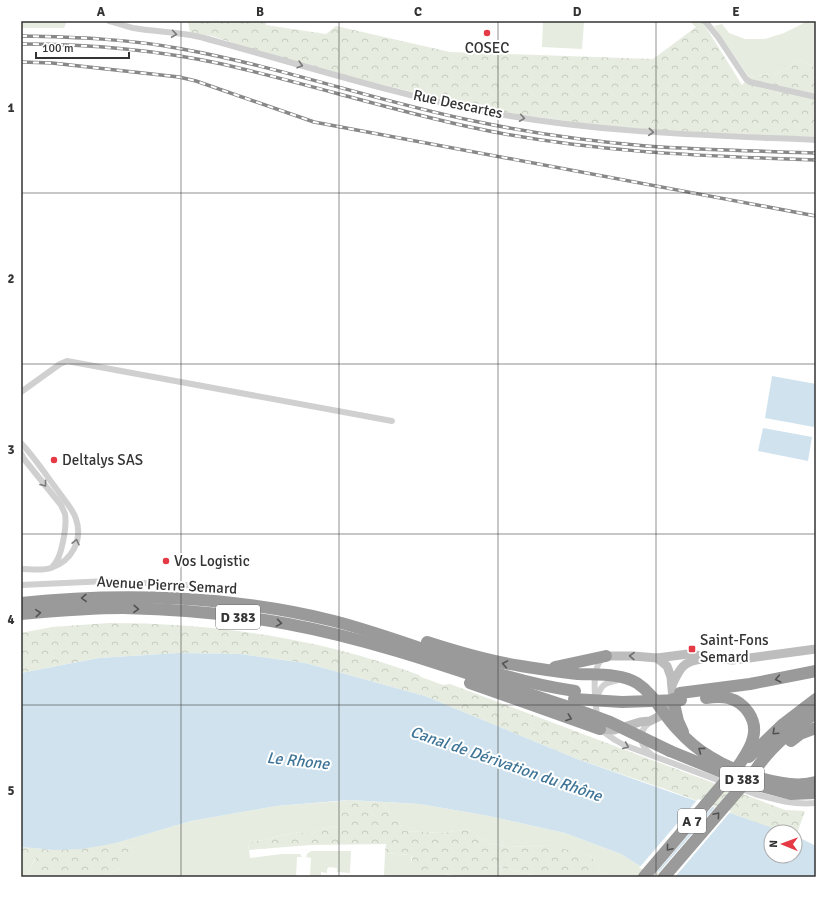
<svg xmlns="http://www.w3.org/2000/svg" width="837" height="898" viewBox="0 0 837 898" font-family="Signika,sans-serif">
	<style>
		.green { fill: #e6ecdf }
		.forest { fill: url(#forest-crowns) }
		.water { fill: #cfe2ee }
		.pier { fill: #fff }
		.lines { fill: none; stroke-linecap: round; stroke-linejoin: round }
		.street { stroke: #d0d0d0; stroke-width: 6 }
		.secondary { stroke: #bdbdbd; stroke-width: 9 }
		.highway { stroke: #9a9a9a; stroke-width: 12 }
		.rail-casing { stroke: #888; stroke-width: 3.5 }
		.rail { stroke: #fff; stroke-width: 2; stroke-dasharray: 6; stroke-linecap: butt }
		.highway-bridge { stroke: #9a9a9a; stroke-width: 12 }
		.oneway { stroke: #7a7a7a }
		.oneway2 { stroke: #525252 }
		.oneway3 { stroke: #6a6a6a }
		.grid { fill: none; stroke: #333; stroke-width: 1; stroke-opacity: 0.55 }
		.poi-dot { fill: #e63946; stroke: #fff; stroke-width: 1.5 }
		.labels { text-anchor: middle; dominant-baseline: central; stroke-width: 4; stroke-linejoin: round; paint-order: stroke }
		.shield { fill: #fff; stroke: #707070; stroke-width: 1 }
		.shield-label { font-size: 14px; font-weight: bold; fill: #333 }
		.poi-label { font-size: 15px; fill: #333; stroke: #fff; text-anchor: start }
		.street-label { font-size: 15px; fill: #333; stroke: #fff }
		.water-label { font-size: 16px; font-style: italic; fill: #3f7597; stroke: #fff }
		.neatline { fill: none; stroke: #333; stroke-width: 1.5 }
		.grid-label { font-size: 13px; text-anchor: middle; font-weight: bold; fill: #333 }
	</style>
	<defs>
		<pattern id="forest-crowns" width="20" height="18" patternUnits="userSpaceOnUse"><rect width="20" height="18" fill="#e6ecdf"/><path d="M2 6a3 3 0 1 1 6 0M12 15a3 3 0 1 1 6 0" fill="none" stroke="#c6cbc0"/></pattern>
	</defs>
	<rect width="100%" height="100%" fill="#fff"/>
	<g class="green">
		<path d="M21 21H67L64 28H21Z"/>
		<path d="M543 21 584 22 582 49 542 47Z"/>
		<path d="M808 21H816V68L801 60 778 73 749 77 714 26 722 24 729 33 745 39H765L784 33Z"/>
		<path d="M342 801V826L320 829 312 834 299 832 248 843 250 858 282 854H300L302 857H297L296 877H104L122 867 132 848 116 843 191 821 276 806Z"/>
		<path d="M382 802 420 804 489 816 565 833 621 854 640 866 676 877H612L603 872 590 856 544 845 511 847 488 843 469 829 443 833 405 831Z"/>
		<path d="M311 851H351L350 873 337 872V868L329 867 327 869V873L321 872V877H310L311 858 306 857 307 854Z"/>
		<path d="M385 853 411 855V861L437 869 449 876 459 875 472 877H369L384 876Z"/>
		<path d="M21 856 36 857 29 870 27 877H21Z"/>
		<path d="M492 865 539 877H479Z"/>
	</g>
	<g class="forest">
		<path d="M188 21H266V25L326 34 336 26 450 52 653 59 696 27 689 21H702L742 85 749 77 778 73 801 60 816 68V137L689 133 595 125 509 113 459 103 355 78 252 49 212 36 190 33Z"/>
		<path d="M109 623C215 623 320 638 419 675L421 677 443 685 450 684 785 810 805 811 796 836 795 832H784L763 825 665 789 577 759 425 696 305 663 240 654 178 653 99 658 21 673V633L52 627Z"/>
		<path d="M349 800 382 802 405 831 443 833 469 829 488 843 511 847 544 845 564 849 590 856 603 872 612 877H539L492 865 479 877 438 874 437 869 430 868 421 873 414 870 411 855 385 853 386 844 311 845 249 850 248 843 299 832 312 834 320 829 342 826V801Z"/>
		<path d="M116 843 132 848V855L122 867 104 877H27L29 870 36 858 21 856V847L54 850Z"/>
	</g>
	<g class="water">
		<path d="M772 376 816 384V418L814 427 765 418Z"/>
		<path d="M763 428 812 437 808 461 758 451Z"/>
		<path d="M178 653 240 654 305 663 425 696 577 759 784 832H771V856H795V836H796L816 846V877H676L640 866 621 854 565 833 489 816 420 804 349 800 276 806 191 821 116 843 82 849 54 850 21 847V673L99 658Z"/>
	</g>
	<g class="pier">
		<path d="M698 799 714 805 656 873 639 868Z"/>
		<path d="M716 806 731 811 675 877H670L658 873Z"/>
	</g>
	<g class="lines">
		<g class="street">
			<path d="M109 21C117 23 125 26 133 28 156 32 182 32 204 38 299 64 392 94 488 112 597 133 706 135 816 140"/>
			<path d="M705 21 718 37 746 79 750 82 816 97"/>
			<path d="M21 392 60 364 67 361 392 421"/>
			<path d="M21 443C35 458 46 475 58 491 64 500 73 509 76 519 83 540 72 561 51 568 43 571 30 569 21 569"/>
			<path d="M21 453 24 459 61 505C62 508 64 511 65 514 67 525 62 558 53 566"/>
			<path d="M21 585 108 581 216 587"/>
			<path d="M597 698C601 684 605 683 618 680"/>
			<path d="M597 717C596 701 590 671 602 659"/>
			<path d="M650 722C637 732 639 746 652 755"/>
			<path d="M601 730 615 740 624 745 755 794C776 800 794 805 816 803"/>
		</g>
		<g class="secondary">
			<path d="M606 656H633L657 658 688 654 732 660 742 659 816 649"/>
			<path d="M672 685C680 668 683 661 703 659"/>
			<path d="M600 729 614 730 640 722 650 721 664 714 673 699 671 677 667 666 657 658"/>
		</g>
		<g class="highway">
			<path d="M21 603C123 592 234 596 334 621 415 642 491 679 575 691"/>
			<path d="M21 614C55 611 89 608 123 608 179 609 234 614 288 624 385 642 478 678 572 708"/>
			<path d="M427 642C458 652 488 661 521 666 540 669 559 672 578 674 596 675 621 673 637 683 654 694 663 715 677 729 686 739 697 749 709 756 734 772 787 791 816 782"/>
			<path d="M555 667 606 656"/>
			<path d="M470 683 600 729"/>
			<path d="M680 693 750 684 816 671"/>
			<path d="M706 698C713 697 720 696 728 698 745 702 758 720 753 738 751 748 744 757 739 765"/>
			<path d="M673 699 678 721 683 732"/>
			<path d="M791 741 800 734 816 728"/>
			<path d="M670 751 734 777"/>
			<path d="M749 757 782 725 816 699"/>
			<path d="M755 771C769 748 794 728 816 713"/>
			<path d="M753 784 791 794 816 793"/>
		</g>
		<g class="rail-casing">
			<g id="rail">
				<path d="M21 36C75 37 130 39 182 49 281 67 376 101 474 121 530 133 588 141 646 146 703 150 759 151 816 153"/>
				<path d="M21 44C88 44 157 50 222 64 305 83 387 109 470 127 584 152 700 156 816 160"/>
				<path d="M21 62 52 63 179 77 196 81 314 122 816 216"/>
			</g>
		</g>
		<use href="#rail" class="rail"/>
		<g class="highway-bridge">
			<path d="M574 699 622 702 681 700"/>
			<path d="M572 708 610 722 670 751"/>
			<path d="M644 877 739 765"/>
			<path d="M664 877 755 771"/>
		</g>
	</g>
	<defs><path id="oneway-chevron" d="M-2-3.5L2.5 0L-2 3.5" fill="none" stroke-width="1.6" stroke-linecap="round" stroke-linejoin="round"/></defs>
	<g class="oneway">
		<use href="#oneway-chevron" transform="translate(174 34) rotate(8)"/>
		<use href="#oneway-chevron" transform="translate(300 65) rotate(16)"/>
		<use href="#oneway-chevron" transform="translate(522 118) rotate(8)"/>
		<use href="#oneway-chevron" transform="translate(651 132) rotate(5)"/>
		<use href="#oneway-chevron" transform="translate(44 484) rotate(52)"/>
		<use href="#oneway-chevron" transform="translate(76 542) rotate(-77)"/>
		<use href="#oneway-chevron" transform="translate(626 746) rotate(23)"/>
	</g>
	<g class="oneway2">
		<use href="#oneway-chevron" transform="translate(84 598) rotate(178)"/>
		<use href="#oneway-chevron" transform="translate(136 609) rotate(2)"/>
		<use href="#oneway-chevron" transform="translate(38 613) rotate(-5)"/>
		<use href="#oneway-chevron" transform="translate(279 623) rotate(9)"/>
		<use href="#oneway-chevron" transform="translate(505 664) rotate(-170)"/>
		<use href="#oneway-chevron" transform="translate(778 679) rotate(169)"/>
		<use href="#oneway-chevron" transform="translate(569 718) rotate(20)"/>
		<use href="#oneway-chevron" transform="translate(775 732) rotate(137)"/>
		<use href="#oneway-chevron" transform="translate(701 750) rotate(-143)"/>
		<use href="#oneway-chevron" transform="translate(717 815) rotate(-50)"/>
		<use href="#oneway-chevron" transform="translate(669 848) rotate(130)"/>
	</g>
	<use class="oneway3" href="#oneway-chevron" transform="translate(632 656) rotate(-179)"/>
	<path class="grid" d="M181 21V877M339 21V877M498 21V877M656 21V877M21 193H816M21 364H816M21 534H816M21 705H816"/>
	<g class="poi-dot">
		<circle cx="487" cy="33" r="4"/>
		<circle cx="54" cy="460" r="4"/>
		<circle cx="166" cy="561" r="4"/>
		<rect x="688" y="645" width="8" height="8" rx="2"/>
	</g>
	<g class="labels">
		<g class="shield">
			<rect x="216" y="605" width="44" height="24" rx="3"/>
			<rect x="720" y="767" width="44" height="24" rx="3"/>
			<rect x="678" y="809" width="28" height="24" rx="3"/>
		</g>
		<g class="shield-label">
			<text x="238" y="617">D 383</text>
			<text x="742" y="779">D 383</text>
			<text x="692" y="821">A 7</text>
		</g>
		<g class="poi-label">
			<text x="487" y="48" text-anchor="middle">COSEC</text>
			<text x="62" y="460">Deltalys SAS</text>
			<text x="174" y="561">Vos Logistic</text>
			<text x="700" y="640">Saint-Fons<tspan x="700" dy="17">Semard</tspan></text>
		</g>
		<g class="street-label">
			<text transform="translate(458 104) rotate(12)">Rue Descartes</text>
			<text transform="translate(167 585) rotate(3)">Avenue Pierre Semard</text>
		</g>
		<g class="water-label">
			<text transform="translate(298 761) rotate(6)">Le Rhone</text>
			<text transform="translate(506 764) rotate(19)">Canal de Dérivation du Rhône</text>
		</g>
	</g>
	<rect width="837" height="898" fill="none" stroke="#ffffff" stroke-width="44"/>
	<g transform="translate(783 844) rotate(271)"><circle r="19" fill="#ffffff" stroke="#adadad"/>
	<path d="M0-3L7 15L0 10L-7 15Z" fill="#e63946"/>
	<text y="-6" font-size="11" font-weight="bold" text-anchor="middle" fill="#333333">N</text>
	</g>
	<path d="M36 52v6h93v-6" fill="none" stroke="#333333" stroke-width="2"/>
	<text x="42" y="52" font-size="12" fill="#333333" stroke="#ffffff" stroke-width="3" paint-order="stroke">100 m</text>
	<rect x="22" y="22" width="793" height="854" class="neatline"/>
	<g class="grid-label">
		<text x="101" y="16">A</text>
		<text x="260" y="16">B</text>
		<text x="418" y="16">C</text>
		<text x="577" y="16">D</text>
		<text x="736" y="16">E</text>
		<text x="11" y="112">1</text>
		<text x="11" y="283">2</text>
		<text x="11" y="454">3</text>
		<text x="11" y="624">4</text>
		<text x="11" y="795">5</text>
	</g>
</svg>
